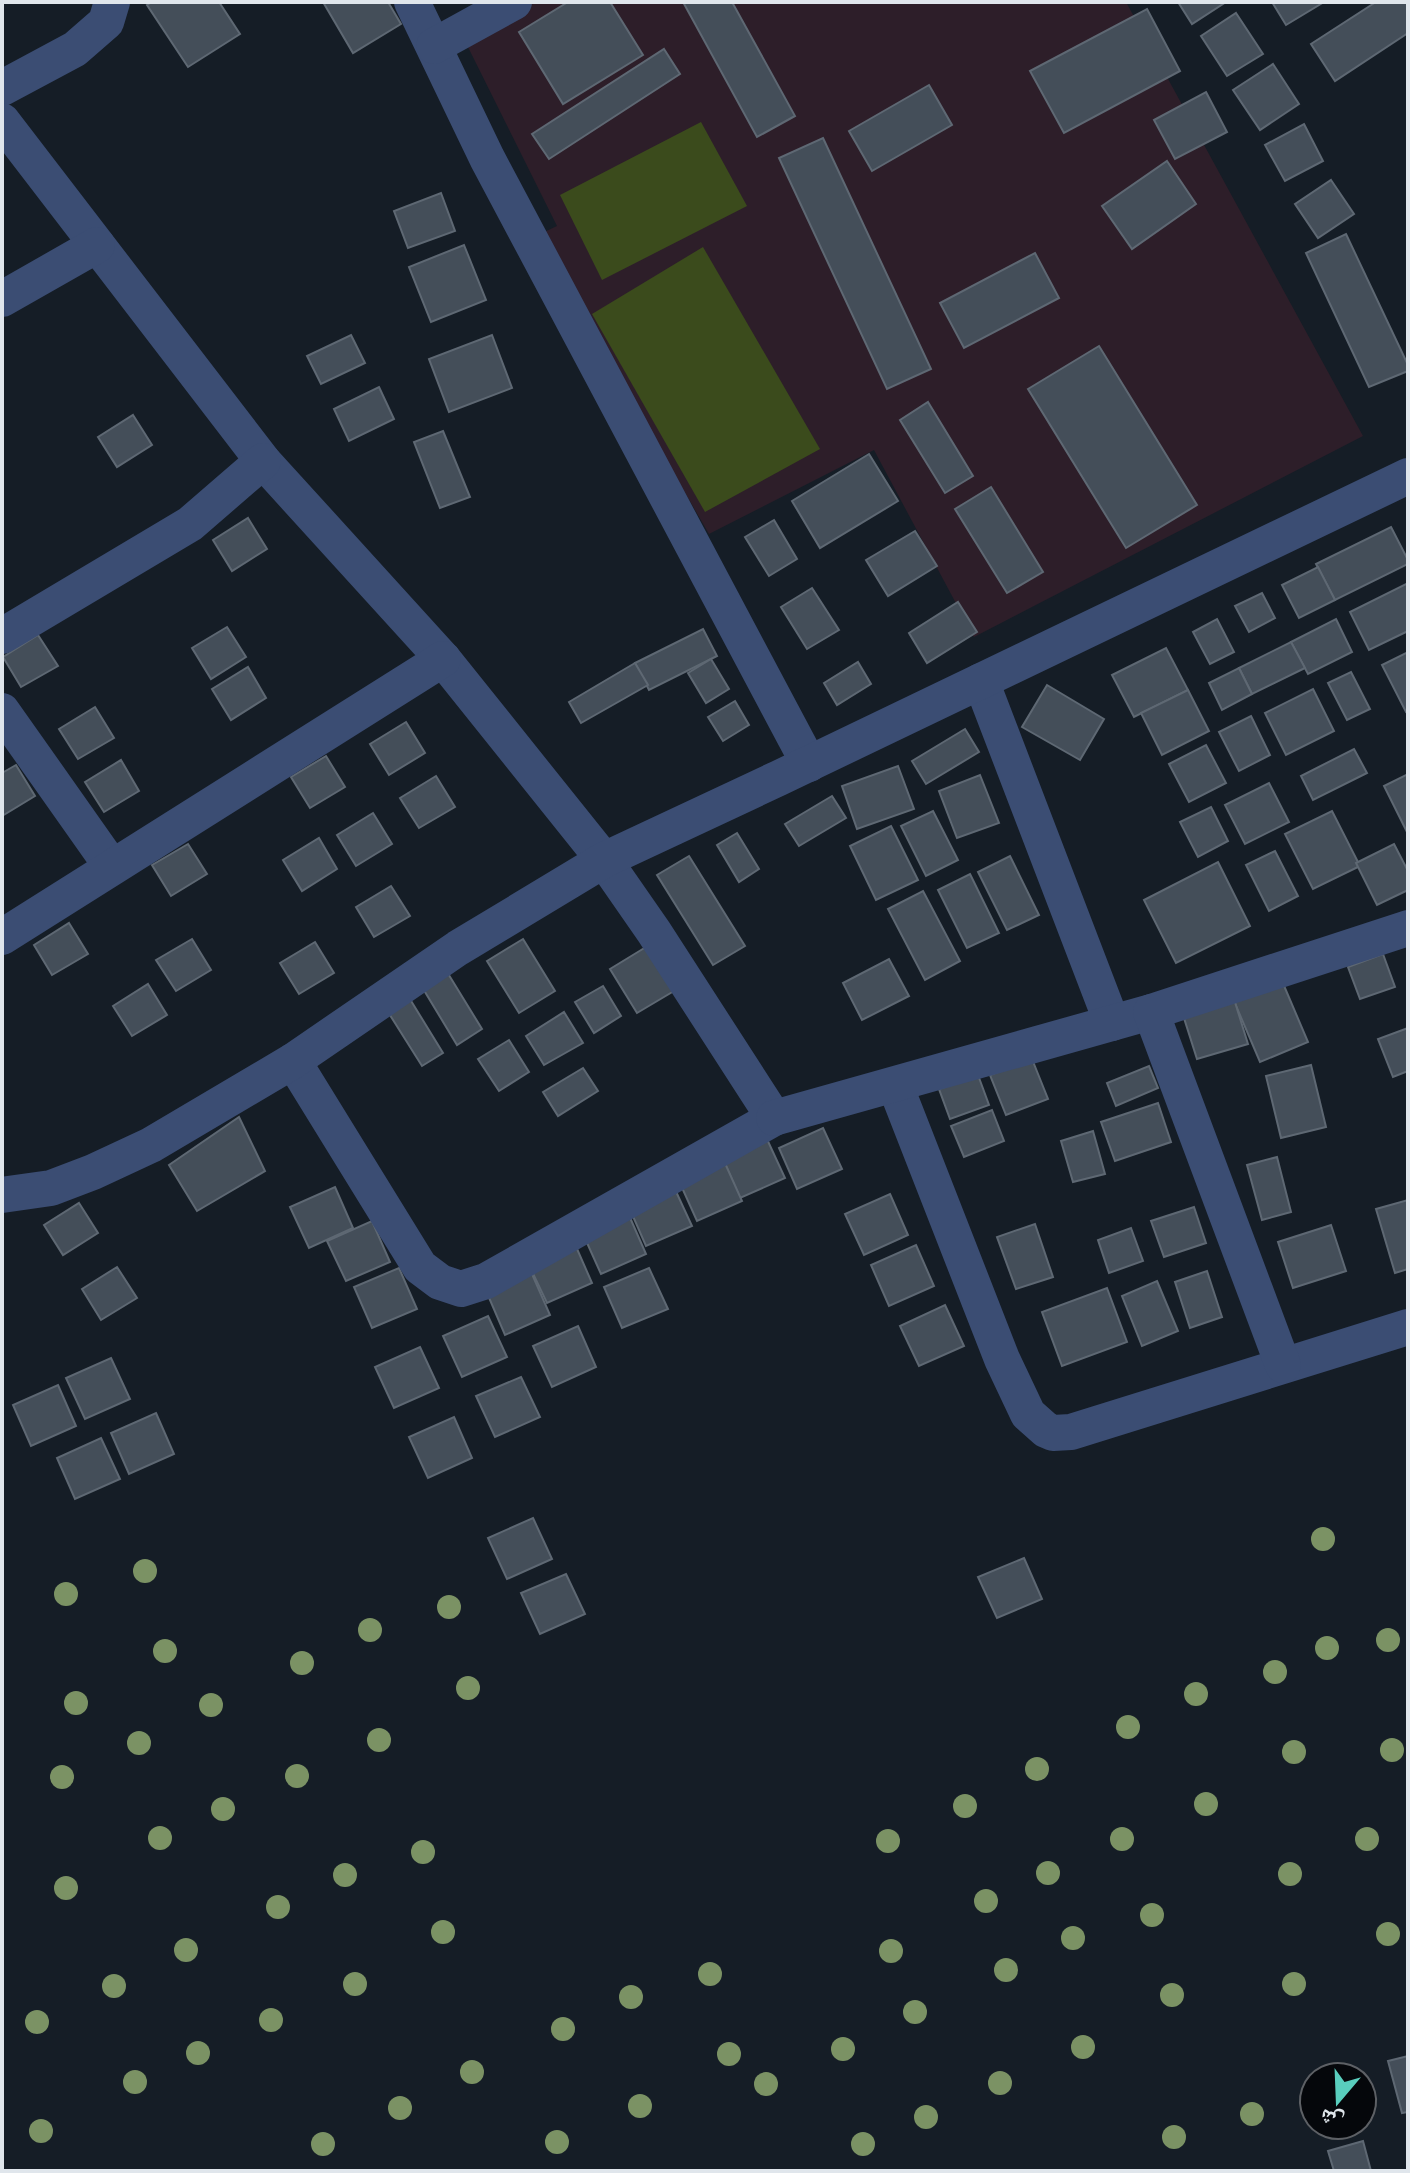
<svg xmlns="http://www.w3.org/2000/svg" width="1410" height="2173" viewBox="0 0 1410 2173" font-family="'PT Sans Narrow','Noto Naskh Arabic',sans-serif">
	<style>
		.education { fill: #2d1e29 }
		.green { fill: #3b4b1c }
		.building { fill: #444e59; stroke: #5e6873; stroke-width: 2 }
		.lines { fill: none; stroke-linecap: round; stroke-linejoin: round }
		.minor { stroke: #3b4d73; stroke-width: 36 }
		.tree { fill: #7b9264 }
	</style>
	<rect width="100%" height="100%" fill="#151d26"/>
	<path class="education" d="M536 2H1126L1363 436 974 637 874 450 709 534 536 236 557 226 465 41Z"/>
	<g class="green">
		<path d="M701 122 747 206 602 280 560 195Z"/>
		<path d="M703 247 820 449 705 512 592 314Z"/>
	</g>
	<g class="building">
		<path d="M152 2H219L240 34 188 67 147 5Z"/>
		<path d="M323 2H388L401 24 353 53Z"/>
		<path d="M568 2H610L643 55 563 104 519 32Z"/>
		<path d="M683 2H732L795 116 757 137Z"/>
		<path d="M1178 2H1226L1192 24Z"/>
		<path d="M1272 2H1324L1286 25Z"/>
		<path d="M1376 2H1408V33L1335 81 1311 44Z"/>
		<path d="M1147 9 1180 71 1064 133 1030 71Z"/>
		<path d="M1236 13 1263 54 1227 76 1201 36Z"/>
		<path d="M664 49 680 74 549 159 532 134Z"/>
		<path d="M1273 64 1299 104 1260 130 1233 90Z"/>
		<path d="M929 85 952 125 872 171 849 131Z"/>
		<path d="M1206 92 1227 132 1175 159 1154 120Z"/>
		<path d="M1304 124 1323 161 1285 181 1265 145Z"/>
		<path d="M823 138 931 369 887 389 779 158Z"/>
		<path d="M1167 161 1196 204 1132 249 1102 206Z"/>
		<path d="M1331 180 1354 214 1318 238 1295 204Z"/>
		<path d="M441 193 455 231 408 248 394 211Z"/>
		<path d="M1346 234 1408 365V371L1369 387 1306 253Z"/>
		<path d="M464 245 486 300 431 322 409 267Z"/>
		<path d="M1035 253 1059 298 964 348 940 303Z"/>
		<path d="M351 335 365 363 321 384 307 356Z"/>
		<path d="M492 335 512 388 449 412 429 359Z"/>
		<path d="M1099 346 1197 505 1126 548 1028 389Z"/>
		<path d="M379 387 394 419 349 441 334 409Z"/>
		<path d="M928 402 973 476 945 493 900 420Z"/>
		<path d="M133 415 152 445 117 467 98 437Z"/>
		<path d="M443 431 470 497 440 508 414 442Z"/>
		<path d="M869 454 898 501 820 548 792 501Z"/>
		<path d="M991 487 1043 572 1007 593 955 509Z"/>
		<path d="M248 518 267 549 232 571 213 540Z"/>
		<path d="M774 520 797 559 769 576 745 537Z"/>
		<path d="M1391 527 1408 560V564L1335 600 1316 564Z"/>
		<path d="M915 531 937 566 888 596 866 560Z"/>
		<path d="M1318 567 1335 600 1299 618 1282 585Z"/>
		<path d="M1408 583V631L1369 650 1350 612Z"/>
		<path d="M812 588 839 630 807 649 781 607Z"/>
		<path d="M1262 593 1275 618 1249 632 1235 606Z"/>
		<path d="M958 602 977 632 927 663 909 633Z"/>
		<path d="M1217 619 1234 652 1210 664 1193 632Z"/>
		<path d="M1336 619 1352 652 1308 674 1291 642Z"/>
		<path d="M227 627 246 657 211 679 192 648Z"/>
		<path d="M703 629 717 656 649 690 635 663Z"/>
		<path d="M38 635 58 666 21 687 3 657Z"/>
		<path d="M1291 642 1305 668 1252 694 1239 668Z"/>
		<path d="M1166 648 1188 690 1134 717 1112 675Z"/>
		<path d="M1408 652V711L1406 712 1382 665Z"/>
		<path d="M711 659 729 689 706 703 688 673Z"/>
		<path d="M858 662 871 684 837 705 824 683Z"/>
		<path d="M635 663 648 685 581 723 569 702Z"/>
		<path d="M248 667 266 698 231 720 212 689Z"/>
		<path d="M1239 668 1252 694 1222 710 1209 683Z"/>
		<path d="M1351 672 1370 709 1347 720 1328 683Z"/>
		<path d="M1047 685 1104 719 1080 760 1022 727Z"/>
		<path d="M1313 689 1334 731 1286 755 1265 713Z"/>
		<path d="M1188 690 1209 731 1162 755 1141 713Z"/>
		<path d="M735 701 749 725 723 741 708 717Z"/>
		<path d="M95 707 114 738 78 759 59 729Z"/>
		<path d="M1251 716 1270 755 1239 771 1219 732Z"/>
		<path d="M406 722 425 753 389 775 370 744Z"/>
		<path d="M965 729 979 752 926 784 912 761Z"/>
		<path d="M1206 745 1226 783 1189 802 1169 764Z"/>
		<path d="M1354 749 1367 773 1313 800 1301 776Z"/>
		<path d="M326 756 345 787 310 808 291 777Z"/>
		<path d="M121 760 139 791 104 812 85 782Z"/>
		<path d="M16 765 35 796 2 816V773Z"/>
		<path d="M898 766 914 809 857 829 842 786Z"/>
		<path d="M1408 774V834L1384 786Z"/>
		<path d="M980 775 999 823 957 838 939 791Z"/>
		<path d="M436 776 455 807 419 828 400 798Z"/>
		<path d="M1269 783 1289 822 1245 844 1225 805Z"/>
		<path d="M832 796 846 818 799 846 785 824Z"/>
		<path d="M1211 807 1228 841 1198 857 1180 822Z"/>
		<path d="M933 811 958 860 926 876 901 826Z"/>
		<path d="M1332 811 1360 866 1313 889 1285 834Z"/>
		<path d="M373 813 392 844 356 866 337 835Z"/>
		<path d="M891 826 918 880 876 900 850 846Z"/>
		<path d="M737 833 759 869 739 882 717 845Z"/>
		<path d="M319 838 337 869 302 891 283 860Z"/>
		<path d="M188 844 207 874 171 896 152 865Z"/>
		<path d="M1394 844 1408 871V890L1377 905 1356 863Z"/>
		<path d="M1275 851 1298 896 1269 911 1246 865Z"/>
		<path d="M689 856 745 946 713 965 657 875Z"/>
		<path d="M1010 856 1039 915 1007 930 978 872Z"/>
		<path d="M1218 862 1250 926 1176 963 1144 900Z"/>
		<path d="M970 874 999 933 967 948 938 890Z"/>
		<path d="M391 886 410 916 374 937 356 907Z"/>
		<path d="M923 891 960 961 925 980 888 909Z"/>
		<path d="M69 923 88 954 52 975 34 945Z"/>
		<path d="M192 939 211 970 176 991 156 960Z"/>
		<path d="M523 939 555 991 519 1013 487 961Z"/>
		<path d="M315 942 334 973 299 994 280 963Z"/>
		<path d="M646 947 674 991 637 1013 610 969Z"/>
		<path d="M1383 954 1395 987 1360 999 1348 967Z"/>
		<path d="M889 959 909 996 862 1020 843 983Z"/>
		<path d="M444 967 482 1029 457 1045 419 982Z"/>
		<path d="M1282 981 1308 1042 1260 1062 1234 1001Z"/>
		<path d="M148 984 167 1015 132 1036 113 1006Z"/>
		<path d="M603 986 621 1016 594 1033 575 1002Z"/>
		<path d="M405 991 443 1053 422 1066 383 1004Z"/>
		<path d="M1234 999 1248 1044 1197 1059 1183 1015Z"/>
		<path d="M564 1012 583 1043 544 1065 526 1036Z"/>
		<path d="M1408 1028V1071L1393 1077 1378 1039Z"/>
		<path d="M509 1040 529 1072 499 1091 478 1059Z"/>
		<path d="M1032 1059 1048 1099 1006 1115 990 1075Z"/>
		<path d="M1311 1065 1326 1127 1281 1138 1266 1076Z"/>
		<path d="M1149 1066 1158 1088 1116 1106 1107 1083Z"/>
		<path d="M583 1068 598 1091 558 1116 543 1092Z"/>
		<path d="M978 1075 989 1105 950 1119 939 1089Z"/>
		<path d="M1158 1103 1171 1142 1115 1161 1101 1122Z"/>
		<path d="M992 1110 1004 1141 964 1157 951 1126Z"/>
		<path d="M239 1117 265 1171 197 1211 169 1165Z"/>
		<path d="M823 1128 842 1169 797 1189 779 1148Z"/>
		<path d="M1093 1131 1105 1174 1073 1182 1061 1141Z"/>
		<path d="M766 1137 785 1178 740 1198 722 1157Z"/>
		<path d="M1277 1157 1291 1212 1262 1220 1247 1165Z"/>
		<path d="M724 1161 742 1201 697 1221 679 1181Z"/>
		<path d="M673 1185 692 1226 646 1246 628 1205Z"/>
		<path d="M335 1187 353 1228 309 1248 290 1207Z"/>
		<path d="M890 1194 908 1235 864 1255 845 1214Z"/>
		<path d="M1408 1200V1269L1395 1273 1376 1209Z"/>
		<path d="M79 1203 98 1233 63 1255 44 1225Z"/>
		<path d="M1194 1207 1206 1243 1164 1257 1151 1221Z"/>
		<path d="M628 1213 646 1254 601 1274 583 1234Z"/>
		<path d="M372 1221 390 1262 346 1281 327 1241Z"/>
		<path d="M1035 1224 1053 1277 1016 1289 997 1237Z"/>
		<path d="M1331 1225 1346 1271 1293 1288 1278 1242Z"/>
		<path d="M1131 1228 1143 1261 1109 1273 1098 1240Z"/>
		<path d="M574 1242 592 1283 547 1303 528 1263Z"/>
		<path d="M916 1245 934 1286 889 1306 871 1265Z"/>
		<path d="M117 1267 137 1298 101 1320 82 1289Z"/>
		<path d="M399 1268 417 1309 372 1328 354 1287Z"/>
		<path d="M649 1268 668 1309 622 1328 604 1287Z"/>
		<path d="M1207 1271 1222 1317 1190 1328 1175 1282Z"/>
		<path d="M532 1274 550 1315 505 1335 487 1293Z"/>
		<path d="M1157 1281 1178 1331 1142 1346 1122 1296Z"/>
		<path d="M1107 1288 1127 1342 1062 1366 1042 1312Z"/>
		<path d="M945 1305 964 1346 919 1366 900 1326Z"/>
		<path d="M488 1316 507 1357 462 1377 443 1336Z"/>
		<path d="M578 1326 596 1367 552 1387 533 1346Z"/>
		<path d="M420 1347 439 1388 394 1408 375 1367Z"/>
		<path d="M111 1358 130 1399 85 1419 66 1378Z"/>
		<path d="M521 1377 540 1417 495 1437 476 1396Z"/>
		<path d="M58 1385 76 1426 31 1446 13 1405Z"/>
		<path d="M156 1413 174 1454 129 1474 111 1433Z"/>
		<path d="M454 1417 472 1458 428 1478 409 1437Z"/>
		<path d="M101 1438 120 1479 75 1499 57 1458Z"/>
		<path d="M533 1518 552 1559 507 1579 488 1538Z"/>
		<path d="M1024 1558 1042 1599 997 1618 978 1577Z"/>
		<path d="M566 1574 585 1614 540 1634 521 1593Z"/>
		<path d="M1408 2056V2112L1402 2113 1388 2061Z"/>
		<path d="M1363 2141 1371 2171H1334L1328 2151Z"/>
	</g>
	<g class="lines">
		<g class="minor">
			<path d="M412 2 487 158 809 764"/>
			<path d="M434 46 514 2"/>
			<path d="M2 88 75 49 106 22 112 2"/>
			<path d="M2 121 263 461 443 659 604 860 654 932 774 1118 486 1281 461 1289 440 1282 420 1267 293 1061"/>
			<path d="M2 299 97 245"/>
			<path d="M2 636 190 524 263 461"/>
			<path d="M981 681 1112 1023"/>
			<path d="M2 711 112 867"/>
			<path d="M2 937 443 659"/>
			<path d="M895 1085 1002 1359 1028 1414 1046 1430 1053 1433 1071 1432 1408 1327"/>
			<path d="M774 1118 1151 1012"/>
			<path d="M2 1195 51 1188 93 1172 151 1145 293 1061 458 948 604 860 779 778 1408 476"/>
			<path d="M1283 1365 1151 1012 1408 928"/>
		</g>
	</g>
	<g class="tree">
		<circle cx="1323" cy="1539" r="12"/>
		<circle cx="145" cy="1571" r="12"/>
		<circle cx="66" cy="1594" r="12"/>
		<circle cx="449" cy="1607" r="12"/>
		<circle cx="370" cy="1630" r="12"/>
		<circle cx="1388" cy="1640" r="12"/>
		<circle cx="1327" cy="1648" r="12"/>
		<circle cx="165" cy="1651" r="12"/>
		<circle cx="302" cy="1663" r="12"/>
		<circle cx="1275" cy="1672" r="12"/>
		<circle cx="468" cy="1688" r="12"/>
		<circle cx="1196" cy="1694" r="12"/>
		<circle cx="76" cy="1703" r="12"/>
		<circle cx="211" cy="1705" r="12"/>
		<circle cx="1128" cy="1727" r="12"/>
		<circle cx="379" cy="1740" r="12"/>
		<circle cx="139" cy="1743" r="12"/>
		<circle cx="1392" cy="1750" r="12"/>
		<circle cx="1294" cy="1752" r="12"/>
		<circle cx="1037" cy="1769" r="12"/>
		<circle cx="297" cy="1776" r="12"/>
		<circle cx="62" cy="1777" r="12"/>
		<circle cx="1206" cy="1804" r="12"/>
		<circle cx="965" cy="1806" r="12"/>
		<circle cx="223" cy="1809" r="12"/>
		<circle cx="160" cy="1838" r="12"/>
		<circle cx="1122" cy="1839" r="12"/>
		<circle cx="1367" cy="1839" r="12"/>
		<circle cx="888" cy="1841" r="12"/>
		<circle cx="423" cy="1852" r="12"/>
		<circle cx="1048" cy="1873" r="12"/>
		<circle cx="1290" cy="1874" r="12"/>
		<circle cx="345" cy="1875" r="12"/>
		<circle cx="66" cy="1888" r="12"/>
		<circle cx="986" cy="1901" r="12"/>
		<circle cx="278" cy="1907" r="12"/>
		<circle cx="1152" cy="1915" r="12"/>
		<circle cx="443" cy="1932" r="12"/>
		<circle cx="1388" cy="1934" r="12"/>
		<circle cx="1073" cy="1938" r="12"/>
		<circle cx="186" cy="1950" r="12"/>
		<circle cx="891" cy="1951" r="12"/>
		<circle cx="1006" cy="1970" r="12"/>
		<circle cx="710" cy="1974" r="12"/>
		<circle cx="355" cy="1984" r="12"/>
		<circle cx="1294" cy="1984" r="12"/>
		<circle cx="114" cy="1986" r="12"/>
		<circle cx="1172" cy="1995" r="12"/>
		<circle cx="631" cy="1997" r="12"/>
		<circle cx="915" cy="2012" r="12"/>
		<circle cx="271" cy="2020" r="12"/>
		<circle cx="37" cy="2022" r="12"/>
		<circle cx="563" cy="2029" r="12"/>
		<circle cx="1083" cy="2047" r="12"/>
		<circle cx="843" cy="2049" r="12"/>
		<circle cx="198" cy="2053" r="12"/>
		<circle cx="729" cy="2054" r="12"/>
		<circle cx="472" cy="2072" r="12"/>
		<circle cx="135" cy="2082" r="12"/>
		<circle cx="1000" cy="2083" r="12"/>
		<circle cx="766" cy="2084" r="12"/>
		<circle cx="640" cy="2106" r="12"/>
		<circle cx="400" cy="2108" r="12"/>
		<circle cx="1252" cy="2114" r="12"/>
		<circle cx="926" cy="2117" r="12"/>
		<circle cx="41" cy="2131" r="12"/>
		<circle cx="1174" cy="2137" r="12"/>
		<circle cx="557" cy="2142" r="12"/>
		<circle cx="323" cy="2144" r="12"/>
		<circle cx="863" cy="2144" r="12"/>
	</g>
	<rect width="1410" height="2173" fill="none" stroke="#e0e6ec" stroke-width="8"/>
	<g transform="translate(1338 2101) rotate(199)"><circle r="38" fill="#05070b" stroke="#5d6065" stroke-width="2"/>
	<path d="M0-6L14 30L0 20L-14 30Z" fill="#59cebe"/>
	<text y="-12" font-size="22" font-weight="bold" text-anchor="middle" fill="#e0e6ec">ش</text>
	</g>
</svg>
